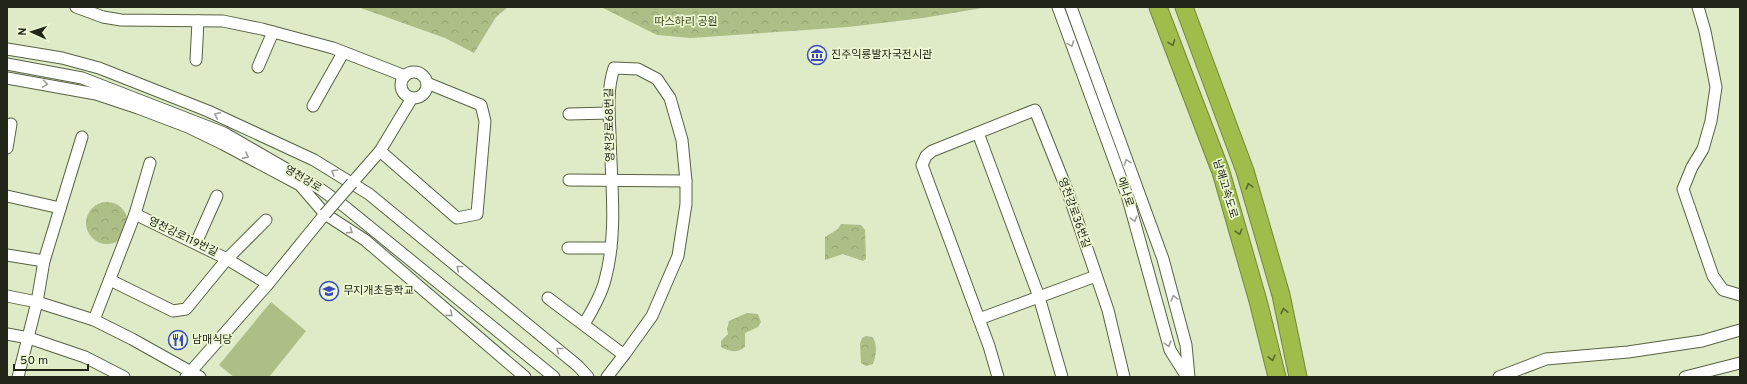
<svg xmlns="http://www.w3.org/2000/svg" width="1747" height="384" viewBox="0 0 1747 384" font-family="Overpass,'Noto Sans KR',sans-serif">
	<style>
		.park { fill: url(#park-crowns) }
		.garden { fill: #adbe87 }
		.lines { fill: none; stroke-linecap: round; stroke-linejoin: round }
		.minor-casing { stroke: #586243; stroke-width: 13 }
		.highway-casing { stroke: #74883a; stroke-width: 19 }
		.minor { stroke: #fff; stroke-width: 11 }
		.highway { stroke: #a0bd4c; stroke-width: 17 }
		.minor-bridge-casing { stroke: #586243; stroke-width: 13; stroke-linecap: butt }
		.minor-bridge { stroke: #fff; stroke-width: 11 }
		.oneway { stroke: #5b6a30 }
		.oneway2 { stroke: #9c9d98 }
		.labels { text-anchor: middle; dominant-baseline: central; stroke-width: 3.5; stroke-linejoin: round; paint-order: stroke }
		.park-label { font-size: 11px; fill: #343f14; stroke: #ecf8d4 }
		.poi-label { font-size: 11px; fill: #222619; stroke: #ecf8d4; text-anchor: start }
		.street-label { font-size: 11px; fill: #222619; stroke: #ecf8d4 }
	</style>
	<defs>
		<pattern id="park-crowns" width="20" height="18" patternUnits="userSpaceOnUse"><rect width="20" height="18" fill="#adbe87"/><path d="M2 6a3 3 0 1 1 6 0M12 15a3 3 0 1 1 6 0" fill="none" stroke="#95a374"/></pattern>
	</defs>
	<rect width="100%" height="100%" fill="#dfeac7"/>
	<g class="park">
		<path d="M358 7H508L496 17 474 53 445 38Z"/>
		<path d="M601 7H988L923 18 848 27 691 38 657 35Z"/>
		<circle cx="107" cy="223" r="21"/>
		<path d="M841 224 861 225 865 230 866 259 863 261 843 254 825 260V237L838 229Z"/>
		<path d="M747 313 758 314 761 322 758 327 745 333V347C737 353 730 352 721 347V341L728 334 727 329 729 321Z"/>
		<path d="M866 336 872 337C878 343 876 356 873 364L866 366 861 363 860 344 862 338Z"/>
	</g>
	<path class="garden" d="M271 302 306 331 269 377H234L219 365Z"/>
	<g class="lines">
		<g class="minor-casing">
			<g id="minor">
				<path d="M76 7 103 17 121 20 223 21 262 29 333 48 405 76"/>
				<path d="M1058 7 1127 195 1170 350 1187 377"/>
				<path d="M1071 7 1163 259 1186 345 1189 377"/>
				<path d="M1698 7 1705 31 1716 87 1711 121 1703 149 1692 167 1683 189 1713 276 1723 290 1740 295"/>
				<path d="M7 49 62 58 99 68 208 111 314 160 369 194 578 366 588 377"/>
				<path d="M196 60 198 21"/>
				<path d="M7 64 82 78 224 133 319 188 344 206 554 377"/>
				<path d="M258 67 273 32"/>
				<circle cx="414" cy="85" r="13"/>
				<path d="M7 78 96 94 138 108 188 127 223 144 300 185 325 214 365 240 525 377"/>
				<path d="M313 106 343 53"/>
				<path d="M569 114 609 113"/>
				<path d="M978 133 1039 297 1062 377"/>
				<path d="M7 148 11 124"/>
				<path d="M380 151 457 218 477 214 485 121 481 105 427 83"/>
				<path d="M569 180 686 181"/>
				<path d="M352 183 380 151 412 98"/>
				<path d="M7 196 60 208"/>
				<path d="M135 214 227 259 268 284"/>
				<path d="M196 243 217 196"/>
				<path d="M568 248H611"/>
				<path d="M7 255 44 261"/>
				<path d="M110 280 173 311 186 309 227 259 266 220"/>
				<path d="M7 296 37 302 94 320 132 339 200 377"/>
				<path d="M548 298 624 355"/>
				<path d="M979 319 1096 276"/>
				<path d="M94 320 135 214 150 163"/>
				<path d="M584 324C592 311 601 296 605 280 618 233 611 183 610 134 609 112 607 89 614 68L638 69 657 79 670 98 682 140 686 181V204L678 256 652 316 624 355 607 377"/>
				<path d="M7 334 29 338 85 357 124 377"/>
				<path d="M18 377 37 302 44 261 82 137"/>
				<path d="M186 377 268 284 325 214"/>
				<path d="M998 377 989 346 922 165 926 156 932 151 1035 110 1067 190 1108 310 1124 377"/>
				<path d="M1499 377 1546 359 1628 352 1702 341 1740 330"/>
				<path d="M1685 377 1740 363"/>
			</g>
		</g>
		<g class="highway-casing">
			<g id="highway">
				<path d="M1158 7 1221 172 1258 301 1277 377"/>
				<path d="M1184 7 1245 171 1281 295 1298 377"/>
			</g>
		</g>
		<use href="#minor" class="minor"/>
		<use href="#highway" class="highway"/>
		<g class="minor-bridge-casing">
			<path id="minor-bridge" d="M325 214 352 183"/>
		</g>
		<use href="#minor-bridge" class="minor-bridge"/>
	</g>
	<defs><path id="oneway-chevron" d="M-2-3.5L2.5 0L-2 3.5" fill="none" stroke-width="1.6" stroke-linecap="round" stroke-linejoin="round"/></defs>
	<g class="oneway">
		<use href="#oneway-chevron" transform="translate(1172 43) rotate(69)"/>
		<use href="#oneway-chevron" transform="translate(1249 186) rotate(-106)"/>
		<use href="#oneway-chevron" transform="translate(1239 232) rotate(74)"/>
		<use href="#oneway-chevron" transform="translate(1284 311) rotate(-102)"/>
		<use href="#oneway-chevron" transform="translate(1272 358) rotate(76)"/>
	</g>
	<g class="oneway2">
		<use href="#oneway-chevron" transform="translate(1071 44) rotate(70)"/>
		<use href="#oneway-chevron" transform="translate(45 84) rotate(9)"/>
		<use href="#oneway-chevron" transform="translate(217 115) rotate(-155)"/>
		<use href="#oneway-chevron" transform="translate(246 156) rotate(28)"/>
		<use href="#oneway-chevron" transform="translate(1127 162) rotate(-110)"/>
		<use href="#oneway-chevron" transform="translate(334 172) rotate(-149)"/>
		<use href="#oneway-chevron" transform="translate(1134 219) rotate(75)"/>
		<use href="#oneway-chevron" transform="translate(350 231) rotate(34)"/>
		<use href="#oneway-chevron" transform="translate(459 268) rotate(-141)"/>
		<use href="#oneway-chevron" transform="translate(1174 298) rotate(-105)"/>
		<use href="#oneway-chevron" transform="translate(450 314) rotate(40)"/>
		<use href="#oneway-chevron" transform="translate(1168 344) rotate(74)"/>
		<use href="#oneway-chevron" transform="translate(559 350) rotate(-141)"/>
	</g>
	<defs>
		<g id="museum-ring" transform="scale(1)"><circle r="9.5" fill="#ecf8d4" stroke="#3b49bc" stroke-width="1.5"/><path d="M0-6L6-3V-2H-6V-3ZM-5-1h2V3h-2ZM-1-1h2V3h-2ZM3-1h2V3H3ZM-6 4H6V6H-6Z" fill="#3b49bc"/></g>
		<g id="school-ring" transform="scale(1)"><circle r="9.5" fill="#ecf8d4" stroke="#3b49bc" stroke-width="1.5"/><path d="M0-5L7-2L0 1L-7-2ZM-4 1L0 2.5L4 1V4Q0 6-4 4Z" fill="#3b49bc"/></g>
		<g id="restaurant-ring" transform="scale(1)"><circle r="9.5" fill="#ecf8d4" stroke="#3b49bc" stroke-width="1.5"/><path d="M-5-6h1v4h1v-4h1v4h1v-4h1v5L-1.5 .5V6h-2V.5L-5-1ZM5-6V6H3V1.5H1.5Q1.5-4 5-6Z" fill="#3b49bc"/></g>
	</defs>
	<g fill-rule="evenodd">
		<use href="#museum-ring" x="817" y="55"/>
		<use href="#school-ring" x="329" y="291"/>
		<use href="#restaurant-ring" x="178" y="340"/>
	</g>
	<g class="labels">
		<g class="park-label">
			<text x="686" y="22">따스하리 공원</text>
		</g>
		<g class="poi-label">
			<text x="831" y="55">진주익룡발자국전시관</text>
			<text x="343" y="291">무지개초등학교</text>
			<text x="192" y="340">남매식당</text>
		</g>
		<g class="street-label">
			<text transform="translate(610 125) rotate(-91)">영천강로68번길</text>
			<text transform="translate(303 179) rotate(31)">영천강로</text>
			<text transform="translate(1225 189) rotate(73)">남해고속도로</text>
			<text transform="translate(1125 192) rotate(72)">에나로</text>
			<text transform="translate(1074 213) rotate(70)">영천강로36번길</text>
			<text transform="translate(183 237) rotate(26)">영천강로119번길</text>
		</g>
	</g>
	<rect width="1747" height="384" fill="none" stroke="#222619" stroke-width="16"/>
	<g transform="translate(32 32) rotate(273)" stroke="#ecf8d4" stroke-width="3" paint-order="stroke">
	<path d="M0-3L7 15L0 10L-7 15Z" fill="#222619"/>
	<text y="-6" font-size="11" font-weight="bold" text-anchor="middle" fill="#222619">N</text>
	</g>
	<path d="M14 364v6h74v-6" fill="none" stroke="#222619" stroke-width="2"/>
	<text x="20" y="364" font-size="12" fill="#222619" stroke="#ecf8d4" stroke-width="3" paint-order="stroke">50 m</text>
</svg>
